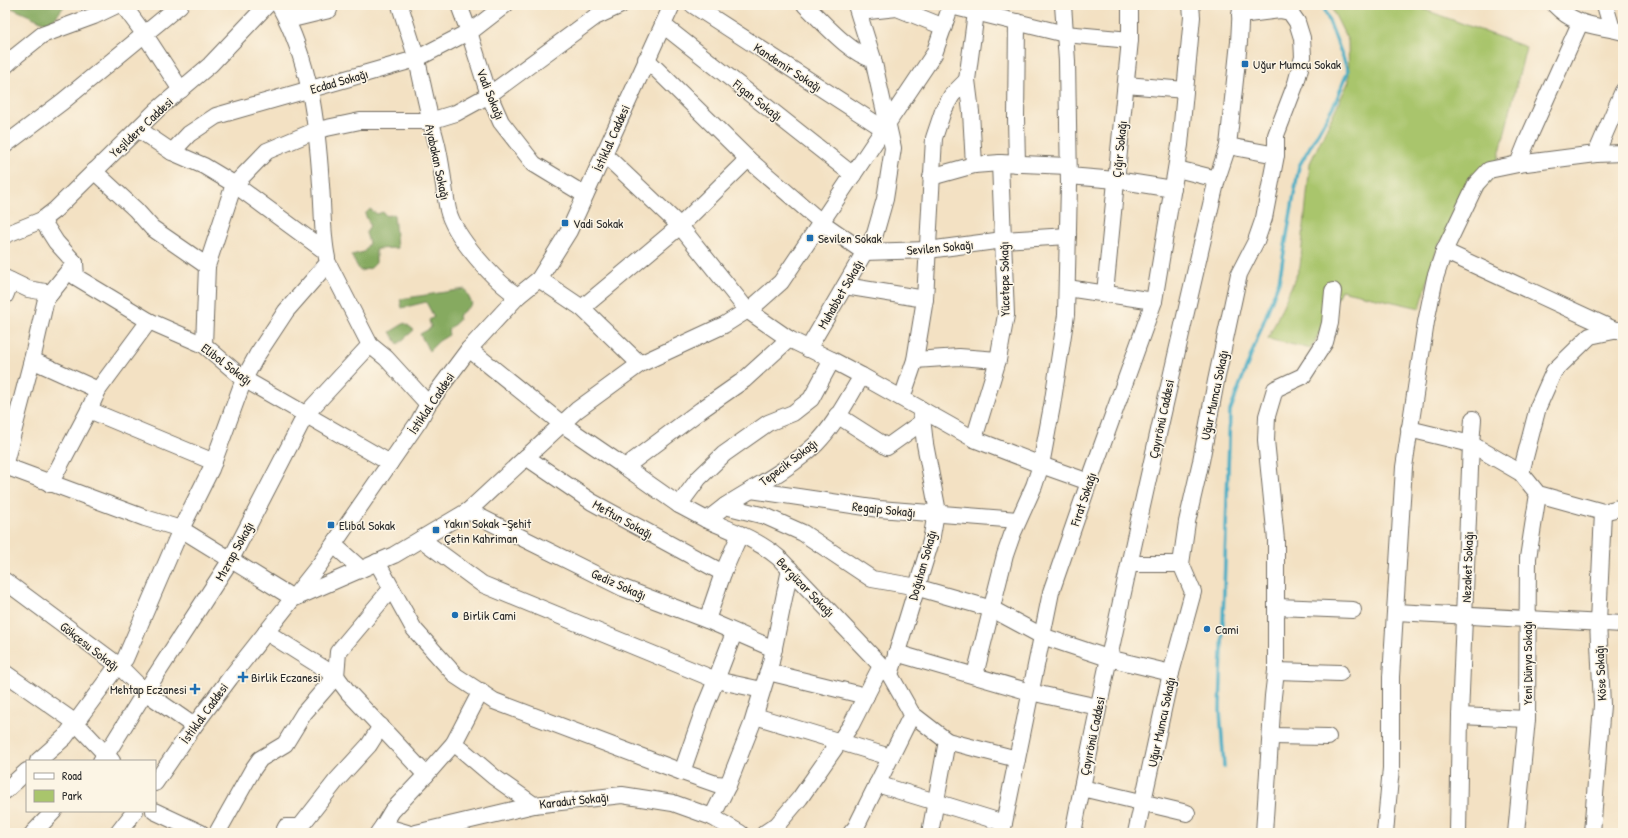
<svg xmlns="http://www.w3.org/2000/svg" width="1628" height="838" viewBox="0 0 1628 838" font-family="'Patrick Hand',sans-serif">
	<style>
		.green { fill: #a9c56c; stroke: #6a784c }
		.forest { fill: #86aa60; stroke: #586a46 }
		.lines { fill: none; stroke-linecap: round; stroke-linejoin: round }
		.stream { stroke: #46adc5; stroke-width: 3.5 }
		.minor-casing { stroke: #716b60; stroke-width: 18 }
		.minor { stroke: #fff; stroke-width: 16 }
		.poi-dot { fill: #1f6fb2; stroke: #fcf5e5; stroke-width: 1.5 }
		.labels { text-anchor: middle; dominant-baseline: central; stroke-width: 3; stroke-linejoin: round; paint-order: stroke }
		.poi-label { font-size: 13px; fill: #2b2b2b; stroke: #fcf5e5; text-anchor: start }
		.street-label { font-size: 13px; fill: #2b2b2b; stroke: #fcf5e5 }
	</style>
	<rect width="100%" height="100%" fill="#fcf5e5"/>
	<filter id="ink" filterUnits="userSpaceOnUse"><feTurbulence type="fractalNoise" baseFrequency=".025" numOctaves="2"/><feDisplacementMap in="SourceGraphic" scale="8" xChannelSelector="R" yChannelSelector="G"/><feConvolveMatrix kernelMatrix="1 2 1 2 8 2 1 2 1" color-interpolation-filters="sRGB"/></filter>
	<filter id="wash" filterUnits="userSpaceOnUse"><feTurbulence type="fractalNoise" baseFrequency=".012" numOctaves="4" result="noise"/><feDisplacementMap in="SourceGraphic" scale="16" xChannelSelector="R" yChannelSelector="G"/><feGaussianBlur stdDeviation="0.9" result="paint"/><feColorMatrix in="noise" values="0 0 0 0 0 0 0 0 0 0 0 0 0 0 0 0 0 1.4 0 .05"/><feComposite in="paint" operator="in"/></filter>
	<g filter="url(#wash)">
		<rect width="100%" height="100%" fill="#f3e1c3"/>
		<path class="green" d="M1330 5H1412L1526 47 1494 176 1438 245 1420 308 1341 290 1311 349 1268 339 1300 267 1310 163 1349 81 1348 41Z"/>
		<g class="forest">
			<path d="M5 5H65L50 25Z"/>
			<path d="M370 209 377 214 383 212 386 216 394 214 397 248 376 249V263L371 268 360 271 351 255 364 252 369 243 366 233 370 225 365 214Z"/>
			<path d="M465 289 472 304 458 316 459 320 448 330 449 335 439 341 429 351 420 334 431 328 429 320 434 317 426 302 402 308 400 299Z"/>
			<path d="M405 323 414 330 398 344 390 332Z"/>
		</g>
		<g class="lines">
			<path class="stream" d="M1224 767 1220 710 1230 411 1279 281 1299 166 1336 101 1348 71 1323 5"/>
		</g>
	</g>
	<g filter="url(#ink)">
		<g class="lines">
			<g class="minor-casing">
				<g id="minor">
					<path d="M123 5 145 35 181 90"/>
					<path d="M279 5C310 61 317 122 321 185 323 209 322 235 327 258"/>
					<path d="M400 5C405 23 412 42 417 60 423 86 428 112 435 137 442 161 443 186 448 210 454 236 495 282 518 296"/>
					<path d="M459 5 469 32 489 95 501 122 534 164 585 195"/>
					<path d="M693 5 884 129"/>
					<path d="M805 5C822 21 851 55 873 59"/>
					<path d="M1555 5C1576 27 1596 25 1623 32"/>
					<path d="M1605 5 1612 29"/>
					<path d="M951 6 1065 34 1130 40"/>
					<path d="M859 12 897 8 944 27"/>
					<path d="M288 20 329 10"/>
					<path d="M1017 22 1016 118 1017 164"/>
					<path d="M663 25 853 175"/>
					<path d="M646 59 748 159"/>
					<path d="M5 66 17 55 42 35 94 16 117 5"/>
					<path d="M967 80 977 5"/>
					<path d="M1126 85 1185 90"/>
					<path d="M5 145 62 102 180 5"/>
					<path d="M1228 146 1276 155"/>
					<path d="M172 152 189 134 216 116 416 59 474 29 505 5"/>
					<path d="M604 154 680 226 747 310 789 339"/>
					<path d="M1596 154 1623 91"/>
					<path d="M1518 164 1528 139 1580 23"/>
					<path d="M1177 169 1217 179"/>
					<path d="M94 171 136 210 152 228 207 266 234 184 204 166 172 152 138 129"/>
					<path d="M1069 176 1116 180 1173 189"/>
					<path d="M931 177 974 165"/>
					<path d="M42 220 56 242 75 263"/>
					<path d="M5 235 42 220 55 210 158 109 210 65 267 5"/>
					<path d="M325 251 234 184 237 182 267 151 317 130 360 121H430L456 113 489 95 595 17 621 5"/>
					<path d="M1444 251 1617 331"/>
					<path d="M75 263 76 277 149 321 204 345 244 379 390 463"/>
					<path d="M5 278 28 289 51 293"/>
					<path d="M539 279 582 308 640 364"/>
					<path d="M845 286 925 299"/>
					<path d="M1067 288 1154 301"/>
					<path d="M1105 293 1130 40V5"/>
					<path d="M5 296 11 281"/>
					<path d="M582 308 680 226 748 159 821 222 864 252 928 250 1003 240 1068 236"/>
					<path d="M204 345 207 266"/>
					<path d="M469 349 562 424 625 467 701 410 744 380 789 339 832 360 811 399 793 413 768 423 724 454 699 478 679 505 707 520 725 506 765 516 803 533 872 579 912 586 992 609 1042 636 1108 658 1171 673"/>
					<path d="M808 349 875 234 885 199 893 148 873 59 856 5"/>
					<path d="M32 360 98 390 149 321"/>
					<path d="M915 360 959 357 998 360"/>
					<path d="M862 376 974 439 1041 465 1089 482"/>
					<path d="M98 390 89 410 214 462"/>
					<path d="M902 398 915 360 925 299 934 138 943 111 952 95 967 80 971 112 974 165 1000 163 1068 166"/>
					<path d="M837 415 887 447 922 422"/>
					<path d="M1409 429 1471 444 1521 473 1538 494 1603 512 1623 507"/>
					<path d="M974 439 998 360 1006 315 1000 163"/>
					<path d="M526 457 592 502 723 573"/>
					<path d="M5 463 32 360 46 299 75 263"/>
					<path d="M5 466 145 518 181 529 293 598"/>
					<path d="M625 467 679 505"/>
					<path d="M1521 473 1538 407 1554 371 1590 336 1623 329"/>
					<path d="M50 484 89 410"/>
					<path d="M751 490 879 509 1018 520"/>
					<path d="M725 506C755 487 791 468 816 444 835 425 848 398 862 376L832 360"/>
					<path d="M468 511 623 588 707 620 774 649"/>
					<path d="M707 520C733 531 758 540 779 558L890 675"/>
					<path d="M334 545 361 569"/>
					<path d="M377 562 414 629 456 676 494 701 682 772 704 709 716 680 482 584 421 539"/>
					<path d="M1130 564H1181"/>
					<path d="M5 581 118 665 145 692 194 726"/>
					<path d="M295 598 394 555 468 511 577 410 640 364 724 325 754 306 781 282 934 54 951 5"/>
					<path d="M1277 607 1353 610"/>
					<path d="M1396 612 1623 624"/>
					<path d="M707 620 723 573 740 534"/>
					<path d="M266 632 336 676 348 692 426 775 454 743 481 691"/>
					<path d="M734 633 716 680 762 690"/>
					<path d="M896 653 1030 692 1098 707"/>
					<path d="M1276 671 1340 673"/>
					<path d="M768 672 866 696"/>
					<path d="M5 673 76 723 112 761"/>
					<path d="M975 675 1005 555 1012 535 1034 486 1041 465 1052 406 1066 315 1069 185 1067 61 1063 5"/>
					<path d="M912 714 890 675 931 541 937 507 925 444 921 409"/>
					<path d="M755 716 890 757"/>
					<path d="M1460 716 1527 719"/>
					<path d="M1271 736 1328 737"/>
					<path d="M947 741 1017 759"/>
					<path d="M454 743 494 777 534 805 622 795 673 803 712 817 728 785"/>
					<path d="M38 761 65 737 118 665 125 659 181 529 211 469 244 379 257 355 286 311 328 263 370 345 386 358 428 404"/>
					<path d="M101 761 106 755 145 692 230 561 306 414 370 345"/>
					<path d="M682 772 716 784 728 785 752 724 771 662 790 569"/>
					<path d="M155 783 194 726 230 678 320 564 419 421 428 404 469 349 518 296 539 279 569 231 672 5"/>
					<path d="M877 784 1004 823"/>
					<path d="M1082 788 1187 813"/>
					<path d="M5 791 27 771"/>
					<path d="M154 811 201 833"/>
					<path d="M712 817 740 833"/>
					<path d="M383 826 392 811 426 775"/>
					<path d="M33 833 54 811"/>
					<path d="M118 833 135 811"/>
					<path d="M217 833 253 769 260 759 285 744 304 713 336 676 338 652 391 589"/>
					<path d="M283 833 286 827H300L336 781 369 745 381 726"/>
					<path d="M378 833 383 826 407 833"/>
					<path d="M416 833 534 805"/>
					<path d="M765 833 777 825 800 798 851 725 881 666"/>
					<path d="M851 833 856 827 912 714 947 741 930 833"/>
					<path d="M1002 833 1051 592 1089 482 1154 301 1180 145 1192 17 1191 5"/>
					<path d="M1073 833C1116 614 1166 396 1217 179L1228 146 1239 42 1241 5"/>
					<path d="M1136 833 1171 673 1193 592 1181 564 1187 522 1201 461 1216 381 1239 274 1256 241 1264 218 1276 155V135L1296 83 1303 57 1302 38 1297 22 1290 12 1280 10 1240 15"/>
					<path d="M1264 833 1273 696 1276 671V540L1266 440 1267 416 1275 389 1303 376 1325 342 1330 323 1333 291"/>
					<path d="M1385 833 1391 768V677L1404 467 1426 322 1435 278 1444 251 1476 184 1489 170 1518 164 1596 154 1623 153"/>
					<path d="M1458 833 1460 716 1471 444 1473 419"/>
					<path d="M1516 833 1527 719 1528 558 1538 494"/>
					<path d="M1592 833 1602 705 1598 622 1603 512"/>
				</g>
			</g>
			<use href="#minor" class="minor"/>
		</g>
	</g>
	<g class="poi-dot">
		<rect x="1241" y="60" width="8" height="8" rx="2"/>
		<rect x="561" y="219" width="8" height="8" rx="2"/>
		<rect x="806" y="234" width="8" height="8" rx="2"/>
		<rect x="327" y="521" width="8" height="8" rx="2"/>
		<rect x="432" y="526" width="8" height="8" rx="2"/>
		<circle cx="455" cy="615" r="4"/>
		<circle cx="1207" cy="629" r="4"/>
		<path d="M241 671h4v4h4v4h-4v4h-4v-4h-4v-4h4z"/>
		<path d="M193 683h4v4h4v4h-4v4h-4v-4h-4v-4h4z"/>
	</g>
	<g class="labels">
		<g class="poi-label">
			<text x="1253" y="64">Uğur Mumcu Sokak</text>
			<text x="573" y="223">Vadi Sokak</text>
			<text x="818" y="238">Sevilen Sokak</text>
			<text x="444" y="523">Yakın Sokak -Şehit<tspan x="444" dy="15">Çetin Kahriman</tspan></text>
			<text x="339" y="525">Elibol Sokak</text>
			<text x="463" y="615">Birlik Cami</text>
			<text x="1215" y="629">Cami</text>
			<text x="251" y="677">Birlik Eczanesi</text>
			<text x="187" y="689" text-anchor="end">Mehtap Eczanesi</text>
		</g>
		<g class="street-label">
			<text transform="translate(788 67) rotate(33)">Kandemir Sokağı</text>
			<text transform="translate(339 81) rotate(-16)">Ecdad Sokağı</text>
			<text transform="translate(491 94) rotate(68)">Vadi Sokağı</text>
			<text transform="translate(758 100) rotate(38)">Figan Sokağı</text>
			<text transform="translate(141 127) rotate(-43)">Yeşildere Caddesi</text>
			<text transform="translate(611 138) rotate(-66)">İstiklal Caddesi</text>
			<text transform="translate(1119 149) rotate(-84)">Çığır Sokağı</text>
			<text transform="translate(438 162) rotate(78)">Ayabakan Sokağı</text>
			<text transform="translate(940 247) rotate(-5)">Sevilen Sokağı</text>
			<text transform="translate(1004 279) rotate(-91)">Yücetepe Sokağı</text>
			<text transform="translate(840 294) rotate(-60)">Muhabbet Sokağı</text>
			<text transform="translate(227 364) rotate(37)">Elibol Sokağı</text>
			<text transform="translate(1214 395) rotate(-78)">Uğur Mumcu Sokağı</text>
			<text transform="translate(431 403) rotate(-56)">İstiklal Caddesi</text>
			<text transform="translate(1161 419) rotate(-78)">Çayırönü Caddesi</text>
			<text transform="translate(788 462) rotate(-37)">Tepecik Sokağı</text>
			<text transform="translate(1083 499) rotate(-71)">Fırat Sokağı</text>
			<text transform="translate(884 509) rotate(6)">Regaip Sokağı</text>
			<text transform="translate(623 519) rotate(29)">Meftun Sokağı</text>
			<text transform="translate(234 551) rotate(-61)">Mızrap Sokağı</text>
			<text transform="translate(922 565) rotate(-74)">Doğuhan Sokağı</text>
			<text transform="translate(1467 567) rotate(-88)">Nezaket Sokağı</text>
			<text transform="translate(619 584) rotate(24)">Gediz Sokağı</text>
			<text transform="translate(806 587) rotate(46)">Bergüzar Sokağı</text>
			<text transform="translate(90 646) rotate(38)">Gökçesu Sokağı</text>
			<text transform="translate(1527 663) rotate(-90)">Yeni Dünya Sokağı</text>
			<text transform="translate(1600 673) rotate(-93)">Köse Sokağı</text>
			<text transform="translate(204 713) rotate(-54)">İstiklal Caddesi</text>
			<text transform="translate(1161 722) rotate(-78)">Uğur Mumcu Sokağı</text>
			<text transform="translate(1092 736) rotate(-78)">Çayırönü Caddesi</text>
			<text transform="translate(574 800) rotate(-6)">Karadut Sokağı</text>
		</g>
	</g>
	<rect width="1628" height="838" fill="none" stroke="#fcf5e5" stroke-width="20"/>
	<rect x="26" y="760" width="130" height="52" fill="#fcf5e5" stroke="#a8a49b"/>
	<rect x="34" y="773" width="20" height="6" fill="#ffffff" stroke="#a8a49b"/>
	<text x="62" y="780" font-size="12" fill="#2b2b2b">Road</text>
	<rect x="34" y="790" width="20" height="12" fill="#a9c56c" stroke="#a8a49b"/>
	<text x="62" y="800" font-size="12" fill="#2b2b2b">Park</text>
</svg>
